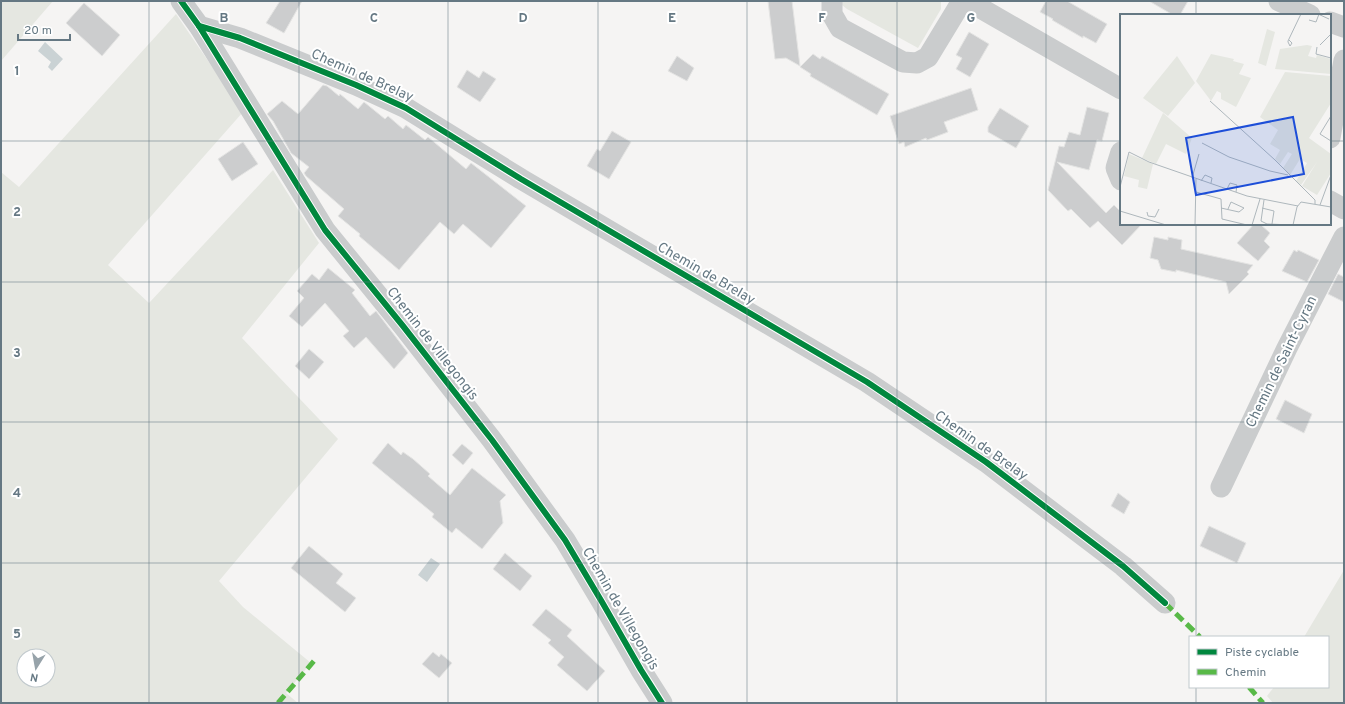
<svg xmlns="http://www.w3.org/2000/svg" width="1345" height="704" viewBox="0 0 1345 704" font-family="Overpass,sans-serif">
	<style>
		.green { fill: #e5e7e1; fill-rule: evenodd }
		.water { fill: #cad2d4 }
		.building { fill: #cccdce; stroke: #e4e4e3 }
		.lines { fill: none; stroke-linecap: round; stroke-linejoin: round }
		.street { stroke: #cacccd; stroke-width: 21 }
		.quiet { stroke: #58b947; stroke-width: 5; stroke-dasharray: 10 5; stroke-linecap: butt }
		.cycleway-casing { stroke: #fff; stroke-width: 8 }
		.cycleway { stroke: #00873e; stroke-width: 6 }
		.grid { fill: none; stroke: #657883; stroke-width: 1; stroke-opacity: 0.55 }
		.labels { text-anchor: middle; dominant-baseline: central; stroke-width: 4; stroke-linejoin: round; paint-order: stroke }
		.street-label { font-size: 14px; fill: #657883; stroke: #fff }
		.inset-road { fill: none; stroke: #aeb7bc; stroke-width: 1 }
		.view { fill: #1d4ed8; fill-opacity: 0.15; stroke: #1d4ed8; stroke-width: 2 }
		.inset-edge { fill: none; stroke: #657883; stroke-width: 2 }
		.grid-label { font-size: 13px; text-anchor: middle; font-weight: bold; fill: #657883; stroke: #fff; stroke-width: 4; stroke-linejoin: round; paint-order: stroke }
	</style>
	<rect width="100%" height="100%" fill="#f5f4f3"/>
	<g class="green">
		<path d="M1 1H53L1 61Z"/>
		<path d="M842 1H940L941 2V9L918 48 847 9 842 5Z"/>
		<path d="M176 14 243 112 108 265 149 303 273 170 319 243 242 338 338 439 219 581 243 607 311 663 286 693 298 703H1V172L19 187ZM24 656H48V680H24Z"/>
		<path d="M1344 570V703H1273L1267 696 1274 687H1328V637H1304Z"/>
	</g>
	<g class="water">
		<path d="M45 42 63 59 52 71 48 67 51 62 38 51Z"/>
		<path d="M431 558 440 564 427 582 418 575Z"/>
	</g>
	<g class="building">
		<path d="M280 1H302L284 33 266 23Z"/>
		<path d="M768 1H792L800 66 786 58 775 59Z"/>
		<path d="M1046 1H1067L1107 24 1096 43 1083 36V38L1052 20 1053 19 1040 12Z"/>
		<path d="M1149 1H1188L1180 15H1173Z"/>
		<path d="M84 3 120 35 102 56 66 23Z"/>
		<path d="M969 32 989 44 970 77 956 69 962 58 956 55Z"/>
		<path d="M813 54 820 59 822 56 889 94 877 115 810 76 811 74 800 67Z"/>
		<path d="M677 56 694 68 687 81 668 71Z"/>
		<path d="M467 70 479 78 483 71 496 79 480 102 457 87Z"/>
		<path d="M323 85 327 86 339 96 340 94 358 109 364 102 385 119 388 116 403 129 406 125 425 140 428 137 466 169 471 163 526 206 491 248 463 224 454 234 440 222 399 270 359 236 360 234 338 216 344 209 306 176 304 173 309 167 291 153 273 121 267 114 282 101 298 114Z"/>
		<path d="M971 88 978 110 944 122 948 132 927 140 926 138 905 147 904 142 899 144 890 116Z"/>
		<path d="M1087 107 1109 113 1102 141 1097 140 1089 170 1057 162 1106 213 1114 205 1121 212V224H1142L1122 245 1098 221 1090 228 1071 209 1068 211 1048 190 1059 146 1064 147 1069 132 1080 135Z"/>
		<path d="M1000 108 1029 126 1016 148 988 132V127Z"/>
		<path d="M612 131 631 142 609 179 587 166 597 149 600 151Z"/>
		<path d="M243 142 258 164 232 181 218 159Z"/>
		<path d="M1254 224H1260L1270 233 1264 241 1270 247 1258 261 1237 243Z"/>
		<path d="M1154 237 1168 240V237L1182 240 1181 249 1253 265 1247 272 1249 274 1229 294 1226 282 1176 270V272L1161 269 1158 260 1150 258Z"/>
		<path d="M1294 250 1297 252 1298 250 1319 260 1307 282 1282 271Z"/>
		<path d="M328 268 355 290 352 293 370 316 376 311 408 353 394 369 366 337 354 348 343 336 349 331 325 303 302 327 289 316 304 298 297 291 312 274 319 280Z"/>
		<path d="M1338 274 1344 277V302L1328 294Z"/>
		<path d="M309 349 324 362 309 379 295 366Z"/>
		<path d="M1285 400 1312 414 1304 433 1276 419Z"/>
		<path d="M388 443 401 455 403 452 413 459 430 474 428 476 450 495 472 468 506 495 500 501 503 523 482 549 456 528 452 533 432 517 434 514 372 463Z"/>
		<path d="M462 444 473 453 463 465 452 455Z"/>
		<path d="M1118 493 1130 502 1124 514 1111 506Z"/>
		<path d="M1209 526 1246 543 1237 563 1200 546Z"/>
		<path d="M309 546 343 574 336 583 356 598 345 612 291 568Z"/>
		<path d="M505 553 532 576 520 591 493 569Z"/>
		<path d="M546 609 572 630 567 636 605 671 587 691 557 665 564 657 548 643 551 640 532 625Z"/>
		<path d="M433 652 439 657 441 654 452 663 439 678 422 664Z"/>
	</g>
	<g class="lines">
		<g class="street">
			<path d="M181 1 199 26 325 230 403 326 492 440 565 540 602 602 641 670 662 703"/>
			<path d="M832 1V14L840 28 903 62 917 63 928 57 962 1"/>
			<path d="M968 1 1121 89"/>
			<path d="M1279 1 1310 15"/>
			<path d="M1330 22 1344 27"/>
			<path d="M199 26 240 38 356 85 406 108 521 179 867 382 986 462 1123 566 1165 603"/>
			<path d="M1330 138 1344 60"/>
			<path d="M1121 152 1116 168 1121 180"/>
			<path d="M1330 201 1344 209"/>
			<path d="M1221 487 1287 348 1344 237"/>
		</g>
		<g class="quiet">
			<path d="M1165 603 1200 637"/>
			<path d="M1249 687 1263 703"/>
			<path d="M278 703 314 661"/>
		</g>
		<g class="cycleway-casing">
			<g id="cycleway">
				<path d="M181 1 199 26 325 230 403 326 492 440 565 540 602 602 641 670 662 703"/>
				<path d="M199 26 240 38 356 85 406 108 521 179 867 382 986 462 1123 566 1165 603"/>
			</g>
		</g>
		<use href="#cycleway" class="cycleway"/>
	</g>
	<path class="grid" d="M149 1V703M299 1V703M448 1V703M598 1V703M747 1V703M897 1V703M1046 1V703M1196 1V15M1 141H1121M1330 141H1344M1196 224V637M1 282H1344M1 422H1344M1 563H1344M1196 687V703"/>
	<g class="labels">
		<g class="street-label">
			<text transform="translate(362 76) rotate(24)">Chemin de Brelay</text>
			<text transform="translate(706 274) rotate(30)">Chemin de Brelay</text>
			<text transform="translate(432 344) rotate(52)">Chemin de Villegongis</text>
			<text transform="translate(1282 362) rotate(-64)">Chemin de Saint-Cyran</text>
			<text transform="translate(981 446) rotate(35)">Chemin de Brelay</text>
			<text transform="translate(620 609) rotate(60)">Chemin de Villegongis</text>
		</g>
	</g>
	<g transform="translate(1120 14)">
		<rect width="211" height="211" fill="#f5f4f3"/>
		<path d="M147 15 155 18 146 52 138 49ZM187 31 192 32 188 42 196 44 197 41 211 45V60L155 55 160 35ZM91 40 114 45 113 47 124 50 119 60 131 64 116 93 101 85V79L97 77 91 87 76 67ZM57 42 75 69 48 102 23 84ZM165 58 211 62V89L189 124 211 140V159L197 181 182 172 197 148 181 171 176 167 187 149 180 145 170 161 163 154 172 140 168 138 160 150 155 145 160 136 150 130 158 116 140 103ZM43 99 72 124 66 140 46 130 36 150 22 144ZM9 140 33 150 27 175 18 173 19 166 4 162Z" fill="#e5e7e1"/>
		<path class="inset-road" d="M198 0 209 5M189 6 196 8 199 0M169 26 172 29 170 32 168 28V27L179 4 181 0M200 31 211 20M197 33 196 40 211 44M90 87 155 146 195 186V190M211 102 200 120 211 127M82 129 109 143 150 157 168 161M72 164 79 140M81 167 85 161 92 164 91 169M0 173 9 138 29 148 127 182 178 192M107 175 110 169 117 171 116 178M76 178 101 185 102 205 127 211M144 186 141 207 147 210 173 211M200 191 211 161M101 194 119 198 124 194 111 188 108 195M142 194 154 197 152 210M0 197 46 211M27 198 28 202 35 203 39 195M75 211 76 165M132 211 140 185M173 211 177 193 181 188 211 193"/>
		<path class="view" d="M173 103 184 160 76 181 66 124Z"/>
		<rect width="211" height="211" class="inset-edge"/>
	</g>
	<g class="grid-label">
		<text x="224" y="22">B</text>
		<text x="374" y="22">C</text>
		<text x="523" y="22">D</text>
		<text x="672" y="22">E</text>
		<text x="822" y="22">F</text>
		<text x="971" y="22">G</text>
		<text x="17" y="75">1</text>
		<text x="17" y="216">2</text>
		<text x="17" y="357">3</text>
		<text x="17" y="497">4</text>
		<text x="17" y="638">5</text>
	</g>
	<rect width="1345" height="704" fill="none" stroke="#657883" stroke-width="4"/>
	<rect x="1189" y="636" width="140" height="52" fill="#ffffff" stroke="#c1c9cd"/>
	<rect x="1197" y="649" width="20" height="6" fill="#00873e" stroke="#c1c9cd"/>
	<text x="1225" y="656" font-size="12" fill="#657883">Piste cyclable</text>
	<rect x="1197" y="669" width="20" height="6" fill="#58b947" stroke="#c1c9cd"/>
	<text x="1225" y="676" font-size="12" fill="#657883">Chemin</text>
	<g transform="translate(36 668) rotate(191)"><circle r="19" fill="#ffffff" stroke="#c1c9cd"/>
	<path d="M0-3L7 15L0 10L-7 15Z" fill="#97a3aa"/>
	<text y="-6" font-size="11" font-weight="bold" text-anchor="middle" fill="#657883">N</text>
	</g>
	<path d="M18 34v6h52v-6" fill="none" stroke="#657883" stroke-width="2"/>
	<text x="24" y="34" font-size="12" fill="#657883" stroke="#ffffff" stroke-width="3" paint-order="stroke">20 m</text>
</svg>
